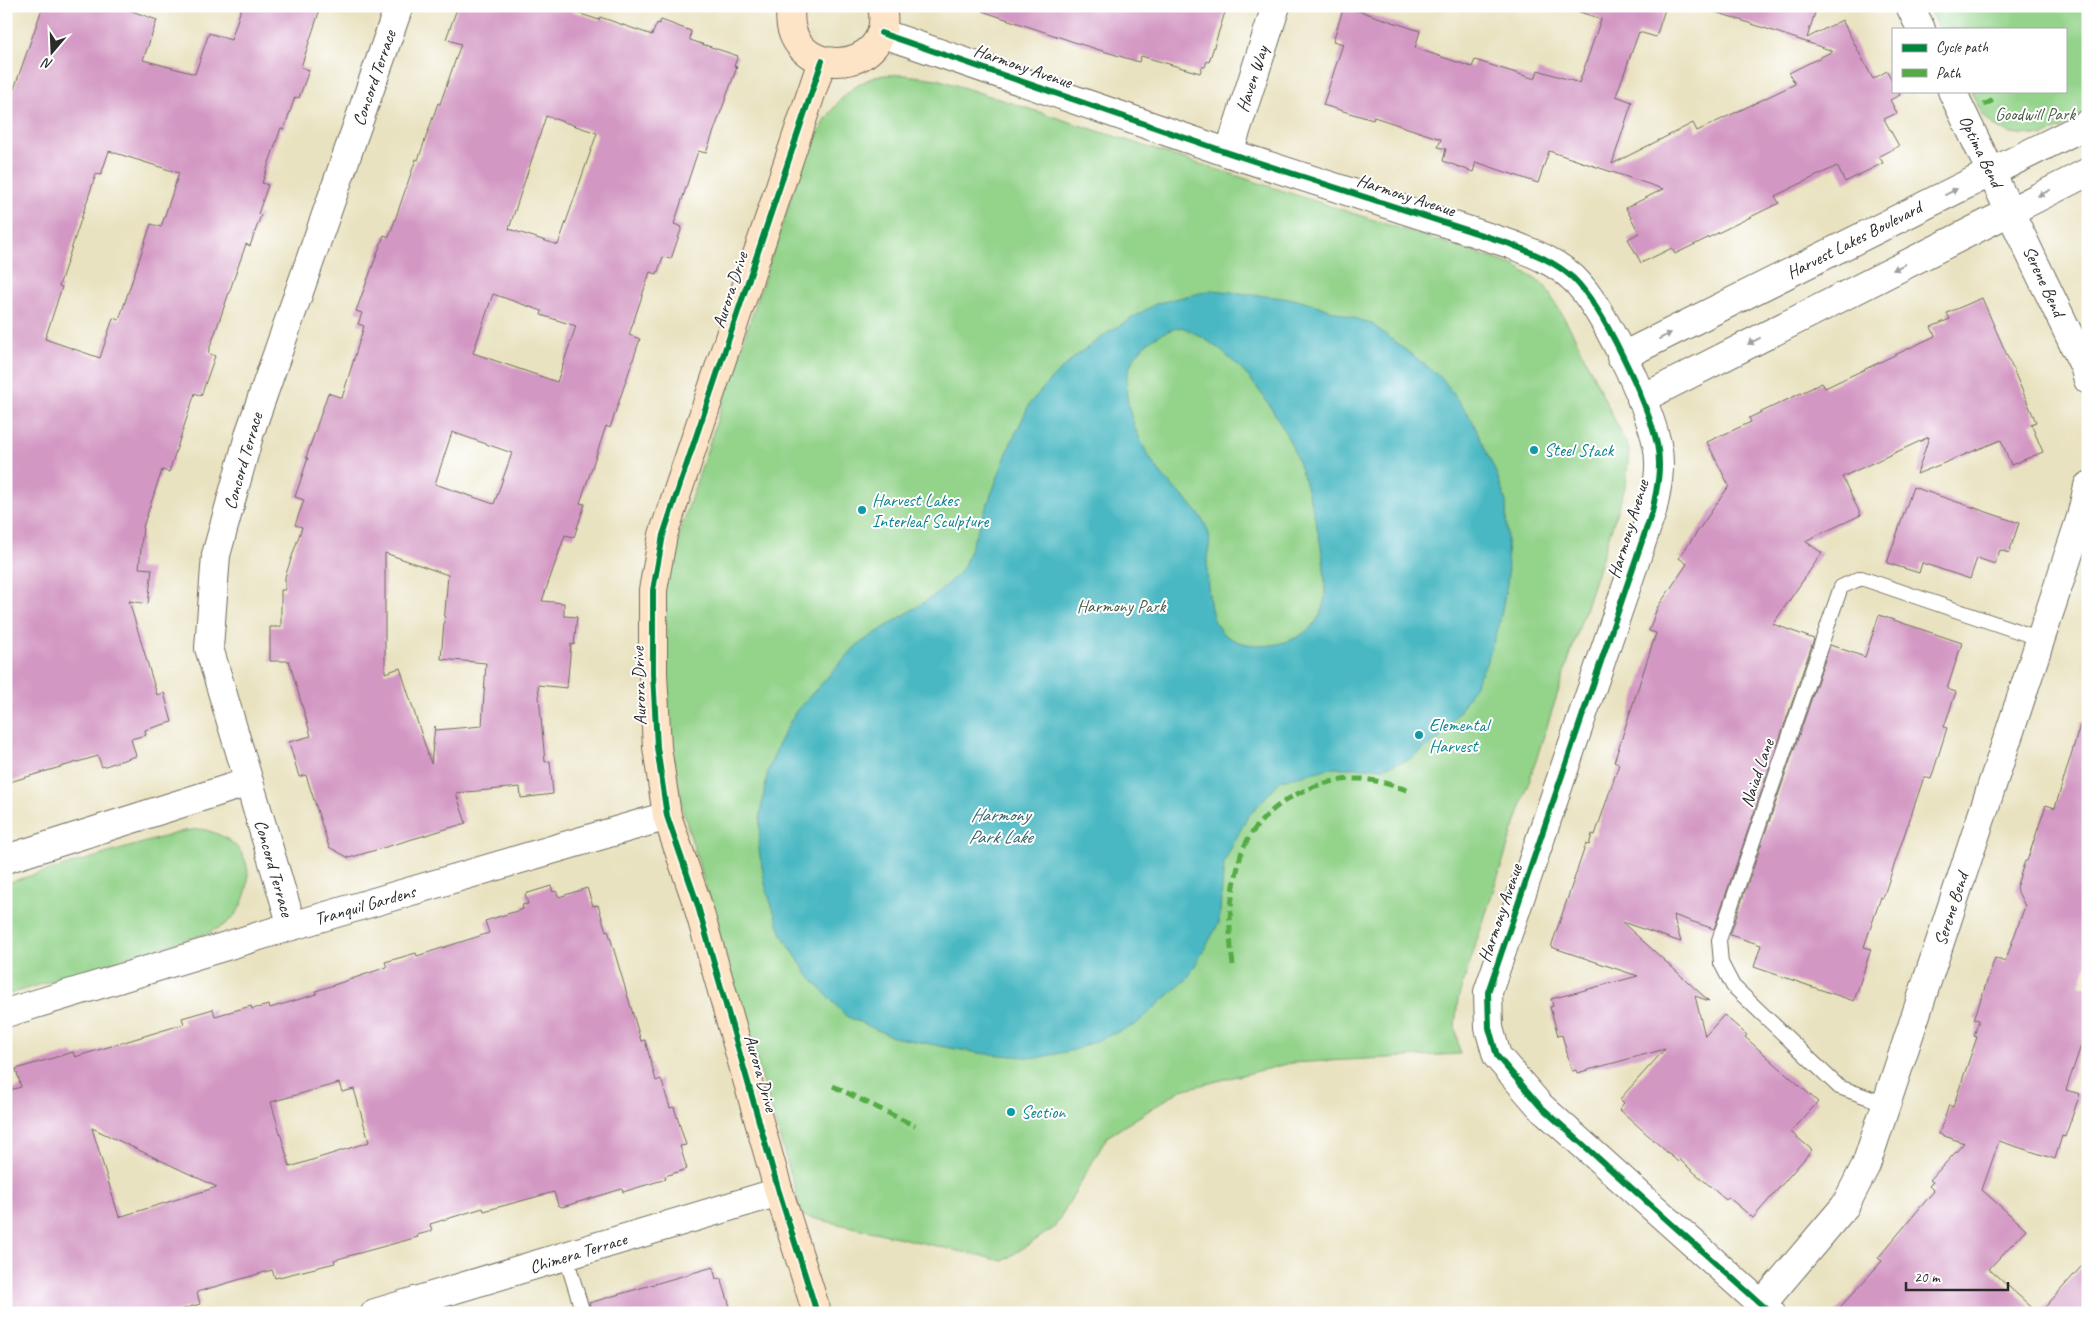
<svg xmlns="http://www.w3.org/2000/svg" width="2094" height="1319" viewBox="0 0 2094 1319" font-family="Caveat,sans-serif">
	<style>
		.green { fill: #93d38a; stroke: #5f7f5a }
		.water { fill: #49b8c2; stroke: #3a7276; fill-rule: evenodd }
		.building { fill: #d397c3; fill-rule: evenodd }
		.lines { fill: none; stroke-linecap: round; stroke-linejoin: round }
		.lane-casing { stroke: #6e6b5f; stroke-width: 16 }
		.street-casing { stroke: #6e6b5f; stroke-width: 30 }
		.secondary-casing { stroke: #6e6b5f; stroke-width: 30 }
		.lane { stroke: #fff; stroke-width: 14 }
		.street { stroke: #fff; stroke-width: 28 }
		.secondary { stroke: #fee4c6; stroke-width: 28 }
		.quiet { stroke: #54ab44; stroke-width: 5; stroke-dasharray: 10 5; stroke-linecap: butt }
		.cycleway-casing { stroke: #fff; stroke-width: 9 }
		.cycleway { stroke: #00873e; stroke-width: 6 }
		.oneway { fill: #a0a0a0 }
		.culture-dot { fill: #0f9aa8; stroke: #fff; stroke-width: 2 }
		.labels { text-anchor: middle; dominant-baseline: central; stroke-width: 4; stroke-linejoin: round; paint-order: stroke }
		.street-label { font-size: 18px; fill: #2b2b2b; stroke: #fff }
		.park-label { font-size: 18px; fill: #4a5d48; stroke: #fff }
		.culture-label { font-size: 18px; fill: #0d838f; stroke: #fff; text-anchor: start }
		.water-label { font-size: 19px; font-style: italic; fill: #376367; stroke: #fff }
	</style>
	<rect width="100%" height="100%" fill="#fff"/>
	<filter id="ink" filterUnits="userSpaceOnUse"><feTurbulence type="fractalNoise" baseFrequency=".02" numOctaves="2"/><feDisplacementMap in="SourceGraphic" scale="10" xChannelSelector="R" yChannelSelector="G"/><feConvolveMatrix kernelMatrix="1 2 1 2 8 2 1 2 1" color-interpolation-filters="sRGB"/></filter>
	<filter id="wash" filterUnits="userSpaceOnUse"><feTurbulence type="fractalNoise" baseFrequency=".0096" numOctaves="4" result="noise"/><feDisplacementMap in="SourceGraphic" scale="20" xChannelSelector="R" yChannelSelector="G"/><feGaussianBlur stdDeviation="1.12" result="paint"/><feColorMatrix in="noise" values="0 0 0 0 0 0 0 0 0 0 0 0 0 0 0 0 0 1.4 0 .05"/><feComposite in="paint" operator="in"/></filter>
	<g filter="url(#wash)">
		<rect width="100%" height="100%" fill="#e9e2c0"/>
		<g class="green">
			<path d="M1927 6H2088V115L2044 136 2009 133 1995 127 1982 114 1971 91H2065V29H1939Z"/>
			<path d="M905 75 937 79 1516 266 1545 286 1574 335 1629 450 1626 484 1458 999 1455 1026 1460 1054 1291 1063 1181 1090 1107 1137 1054 1228 1003 1261 803 1216 682 807 669 732 665 577 799 174C817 137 832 91 875 77 883 74 896 75 905 75Z"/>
			<path d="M201 829C236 836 256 860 245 895 242 904 238 913 231 919 225 926 216 929 208 933L6 995V883L184 831Z"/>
		</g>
		<path class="water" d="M1213 290 1301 300 1372 324 1442 378 1472 420 1497 475 1506 502 1508 578 1499 626 1486 664 1463 706 1441 737 1408 760 1381 768H1332L1281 780 1246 819 1224 862 1219 923 1188 978 1135 1025 1074 1050 1037 1058 977 1053 893 1037 846 1016 808 975 782 935 766 889 759 850 760 815 768 771 780 740 796 711 857 645 937 594 963 568 1010 445 1030 403 1052 378 1077 355 1109 332 1157 303ZM1182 327C1208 338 1231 357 1250 379 1266 398 1283 425 1293 449 1307 483 1337 582 1320 615 1311 632 1295 640 1277 644 1261 648 1231 644 1220 630 1208 617 1207 576 1207 558 1208 551 1211 541 1209 534 1201 507 1174 491 1158 470 1138 443 1115 391 1133 360 1143 342 1162 331 1182 327Z"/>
		<g id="blocks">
			<g class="building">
				<path d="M43 6H118L157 20 143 60 195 74 209 33 231 40 242 6H321L301 67 309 70 299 98 295 97 284 129 281 128 262 183 268 185 258 214 261 215 250 246 246 244 208 353 215 356 201 396 195 393 169 472 162 470 143 527 139 568 152 569 148 604 129 601 157 695 164 693 172 722 145 730 146 735 131 739 136 756 102 767 98 756 6 783V112ZM109 151 179 173 161 227 151 224 119 320 113 318 100 358 45 339 62 287 59 286 96 174 101 175Z"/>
				<path d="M458 6H556L599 20 600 17 652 35 657 23 659 24 661 20 691 31 690 40 738 56 734 66 737 67 706 153 698 151 674 224 682 227 671 259 663 257 657 274 650 272 629 335 640 339 610 428 606 426 580 503 585 504 574 537 565 535 542 601 564 603V616L577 617 574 645 571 644 567 688 538 685 545 762 550 761 553 794 521 798 520 787 456 793 466 823 349 858 329 847 306 775 299 777 289 742 311 736 289 661H270V627H281V590H285V577L302 527 295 525 304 500 295 497 308 458H306L328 393 342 398 364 326 358 324 362 313 356 311 384 235 389 237 416 159 418 160 438 103 440 104 461 44 446 39ZM546 116 597 133 558 245 509 229ZM493 294 542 311 541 315 576 326 557 382 473 353ZM452 432 512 453 494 504 435 484ZM385 553 448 575 441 659 486 663 482 726 436 730 435 726 431 764 400 668 385 673Z"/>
				<path d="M983 6H1227L1209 62 1207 61 1205 67H1202L1200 73 1141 56 1139 62 1080 44 982 11Z"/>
				<path d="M1344 6 1420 31 1415 48 1472 67 1475 60 1535 79 1538 70 1579 83 1601 19 1577 11 1578 6H1666L1656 37 1639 32 1616 96 1632 102 1612 164 1693 123 1697 131 1795 84 1789 73 1833 51 1713 11 1714 6H1817L1807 38 1842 20 1873 79 1887 71 1893 82V91H1898L1900 95 1890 100 1897 113 1884 119 1899 146 1879 156 1883 163 1845 182 1837 166 1775 196 1779 203 1675 254 1672 248 1641 263 1628 239 1639 233 1626 208 1663 189 1549 151 1538 183 1476 162 1473 172 1443 161 1446 149 1438 147 1441 139 1374 117 1373 120 1323 105 1343 44 1333 41Z"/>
				<path d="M1982 298 2036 422 2031 424 2043 452 2011 465 2001 440 1917 474 1929 437 1842 477 1861 515 1805 541 1822 553 1773 624 1814 639 1714 929 1673 915 1681 942 1622 922 1709 1001 1695 996 1705 1036 1724 1015 1747 1035 1745 1037 1818 1102 1791 1132 1812 1150 1753 1218 1728 1197 1726 1200 1680 1160 1678 1162 1619 1109 1624 1103 1620 1099 1665 1049 1577 1073 1576 1070 1572 1071 1562 1035 1558 1036 1550 1007 1553 1006 1551 999 1638 976 1551 947 1586 844 1589 845 1592 834 1595 835 1619 764 1614 762 1656 633 1649 631 1657 608 1687 564 1679 558 1729 486 1707 442 1751 422 1749 418 1822 383 1825 388 1935 336 1931 327 1950 319 1947 313Z"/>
				<path d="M1913 487 2019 523 2009 553 2000 550 1995 564 1977 558 1970 579 1922 563 1919 573 1887 563Z"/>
				<path d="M1879 615 1962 643 1947 689 1956 692 1944 727 1947 728 1931 779 1924 777 1883 898 1881 897 1864 947 1871 949 1854 1001 1754 967 1761 945 1730 935 1830 645 1865 657Z"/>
				<path d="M2081 722 2088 723V961L2080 985 2088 987V1025L2066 1090 2080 1094 2065 1137 2062 1136 2055 1159 1999 1141 1982 1190 2026 1229 1989 1269 2038 1313H1835L1882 1261 1878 1258 1934 1191 1929 1186 1933 1182 1930 1180 1964 1143 1939 1134 1949 1105 1953 1107 1977 1037 1974 1036 1979 1020 1974 1019 1995 958 2005 962 2025 906 2016 888 2025 861H2027L2046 805 2055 808Z"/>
				<path d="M551 886 553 892 556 891 559 897 587 888 593 906 598 905 606 931 608 930 641 1041 645 1040 656 1081 661 1079 670 1108 674 1107 686 1145 680 1146 687 1169 665 1176 666 1179 623 1192 622 1189 562 1207 558 1205 554 1192 484 1211 483 1208 430 1224 432 1231 417 1235 418 1237 334 1260 335 1263 275 1278 272 1270 197 1292 200 1304 170 1313H6V1091L21 1087 16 1069 73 1052 75 1057 184 1024 182 1018 213 1009 215 1016 251 1006 252 1009 269 1005 270 1008 317 994 316 991 387 967 385 962 416 953 417 956 489 933 485 921 523 909 522 905 528 904 525 894ZM339 1083 342 1092 354 1089 369 1142 290 1167 271 1102ZM92 1128 217 1187 119 1217Z"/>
				<path d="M2088 1259V1313H2040Z"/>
				<path d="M713 1267 716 1279 721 1278 732 1313H592L589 1303Z"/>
			</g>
		</g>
	</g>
	<g filter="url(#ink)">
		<use href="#blocks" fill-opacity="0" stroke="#6e6b5f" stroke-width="1"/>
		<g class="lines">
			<g class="lane-casing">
				<g id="lane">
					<path d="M1886 1104 1839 1087 1733 986 1721 963 1719 940 1841 587 1861 578 2041 639"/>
					<path d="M566 1257 583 1313"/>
				</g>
			</g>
			<g class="street-casing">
				<g id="street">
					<path d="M1910 6 1921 29"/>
					<path d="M881 33 1229 153 1510 244C1533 253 1554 261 1573 278 1604 308 1647 402 1657 444 1662 467 1657 489 1652 512L1488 992 1489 1028 1497 1056 1540 1106 1771 1313"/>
					<path d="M1952 91 2084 366 2088 380"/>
					<path d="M1229 153 1276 6"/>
					<path d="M1621 357 2088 124"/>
					<path d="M1641 399 2088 172"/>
					<path d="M6 859 249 782"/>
					<path d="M292 926 209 648 216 555 250 432 399 6"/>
					<path d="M6 1013 292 926 667 816"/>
					<path d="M1762 1304 1845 1206 1866 1165 2081 517 2088 486"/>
					<path d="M375 1313 779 1192"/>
				</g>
			</g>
			<g class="secondary-casing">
				<g id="secondary">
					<path d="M791 6C780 83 897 78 882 6"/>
					<path d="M817 1313 779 1192 697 903 667 816 657 747 653 674V590L663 535 822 61"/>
				</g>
			</g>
			<use href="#lane" class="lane"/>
			<use href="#street" class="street"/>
			<use href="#secondary" class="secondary"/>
			<g class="quiet">
				<path d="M1984 105 1997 98"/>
				<path d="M1233 965C1228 929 1229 907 1237 871 1239 864 1240 855 1243 849 1262 805 1315 777 1362 779 1378 780 1394 786 1410 791"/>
				<path d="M833 1086 915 1126"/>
			</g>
			<g class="cycleway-casing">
				<g id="cycleway">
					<path d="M881 33 1229 153 1510 244C1533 253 1554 261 1573 278 1604 308 1647 402 1657 444 1662 467 1657 489 1652 512L1488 992 1489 1028 1497 1056 1540 1106 1771 1313"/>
					<path d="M817 1313 779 1192 697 903 667 816 657 747 653 674V590L663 535 822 61"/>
				</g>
			</g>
			<use href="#cycleway" class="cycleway"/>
		</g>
		<defs><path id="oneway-solid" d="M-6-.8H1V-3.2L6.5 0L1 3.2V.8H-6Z" transform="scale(1.25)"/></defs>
		<g class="oneway">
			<use href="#oneway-solid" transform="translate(1951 192) rotate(-27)"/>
			<use href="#oneway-solid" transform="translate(2044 193) rotate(154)"/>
			<use href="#oneway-solid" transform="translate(1899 267) rotate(153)"/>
			<use href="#oneway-solid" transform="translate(1665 336) rotate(-27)"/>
			<use href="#oneway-solid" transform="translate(1754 341) rotate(153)"/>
		</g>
	</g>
	<g class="culture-dot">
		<circle cx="1534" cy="450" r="5"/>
		<circle cx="862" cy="510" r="5"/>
		<circle cx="1419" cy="735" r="5"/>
		<circle cx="1011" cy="1112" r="5"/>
	</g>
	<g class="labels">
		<g class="street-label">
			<text transform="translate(1023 66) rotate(19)">Harmony Avenue</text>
			<text transform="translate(374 78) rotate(-71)">Concord Terrace</text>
			<text transform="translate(1252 79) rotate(-72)">Haven Way</text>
			<text transform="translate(1981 151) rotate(64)">Optima Bend</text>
			<text transform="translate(1406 195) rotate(18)">Harmony Avenue</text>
			<text transform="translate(1854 240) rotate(-27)">Harvest Lakes Boulevard</text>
			<text transform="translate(2044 281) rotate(65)">Serene Bend</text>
			<text transform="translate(730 290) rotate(-72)">Aurora Drive</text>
			<text transform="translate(243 461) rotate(-74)">Concord Terrace</text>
			<text transform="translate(1628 529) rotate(-73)">Harmony Avenue</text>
			<text transform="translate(639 686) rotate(-92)">Aurora Drive</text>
			<text transform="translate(1757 773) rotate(-71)">Naiad Lane</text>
			<text transform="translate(274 868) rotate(74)">Concord Terrace</text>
			<text transform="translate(365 905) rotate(-16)">Tranquil Gardens</text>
			<text transform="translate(1951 909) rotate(-72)">Serene Bend</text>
			<text transform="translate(1500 913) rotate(-71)">Harmony Avenue</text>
			<text transform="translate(761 1073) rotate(74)">Aurora Drive</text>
			<text transform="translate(578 1253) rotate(-17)">Chimera Terrace</text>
		</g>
		<g class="park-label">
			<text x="2035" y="114">Goodwill Park</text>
			<text x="1121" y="606">Harmony Park</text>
		</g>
		<g class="culture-label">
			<text x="1544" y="450">Steel Stack</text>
			<text x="872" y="500">Harvest Lakes<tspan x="872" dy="21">Interleaf Sculpture</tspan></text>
			<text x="1429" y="725">Elemental<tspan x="1429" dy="21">Harvest</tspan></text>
			<text x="1021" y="1112">Section</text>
		</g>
		<g class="water-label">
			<text x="1000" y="815">Harmony<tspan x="1000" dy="22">Park Lake</tspan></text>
		</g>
	</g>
	<rect width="2094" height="1319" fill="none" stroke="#fff" stroke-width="25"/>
	<rect x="1892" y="28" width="175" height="65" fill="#ffffff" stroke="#aaaaaa"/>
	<rect x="1902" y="44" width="25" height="8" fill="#00873e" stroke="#aaaaaa"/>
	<text x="1936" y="52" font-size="15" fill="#2b2b2b">Cycle path</text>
	<rect x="1902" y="69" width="25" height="8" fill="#54ab44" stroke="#aaaaaa"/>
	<text x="1936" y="78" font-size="15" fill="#2b2b2b">Path</text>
	<g transform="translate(52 52) rotate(199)" stroke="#ffffff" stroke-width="4" paint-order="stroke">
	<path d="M0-4L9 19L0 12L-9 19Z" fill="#2b2b2b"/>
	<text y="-8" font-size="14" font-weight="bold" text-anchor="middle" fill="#2b2b2b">N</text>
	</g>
	<path d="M1906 1282v8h102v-8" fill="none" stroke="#2b2b2b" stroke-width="2.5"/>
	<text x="1914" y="1282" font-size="15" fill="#2b2b2b" stroke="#ffffff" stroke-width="4" paint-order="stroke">20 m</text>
</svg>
